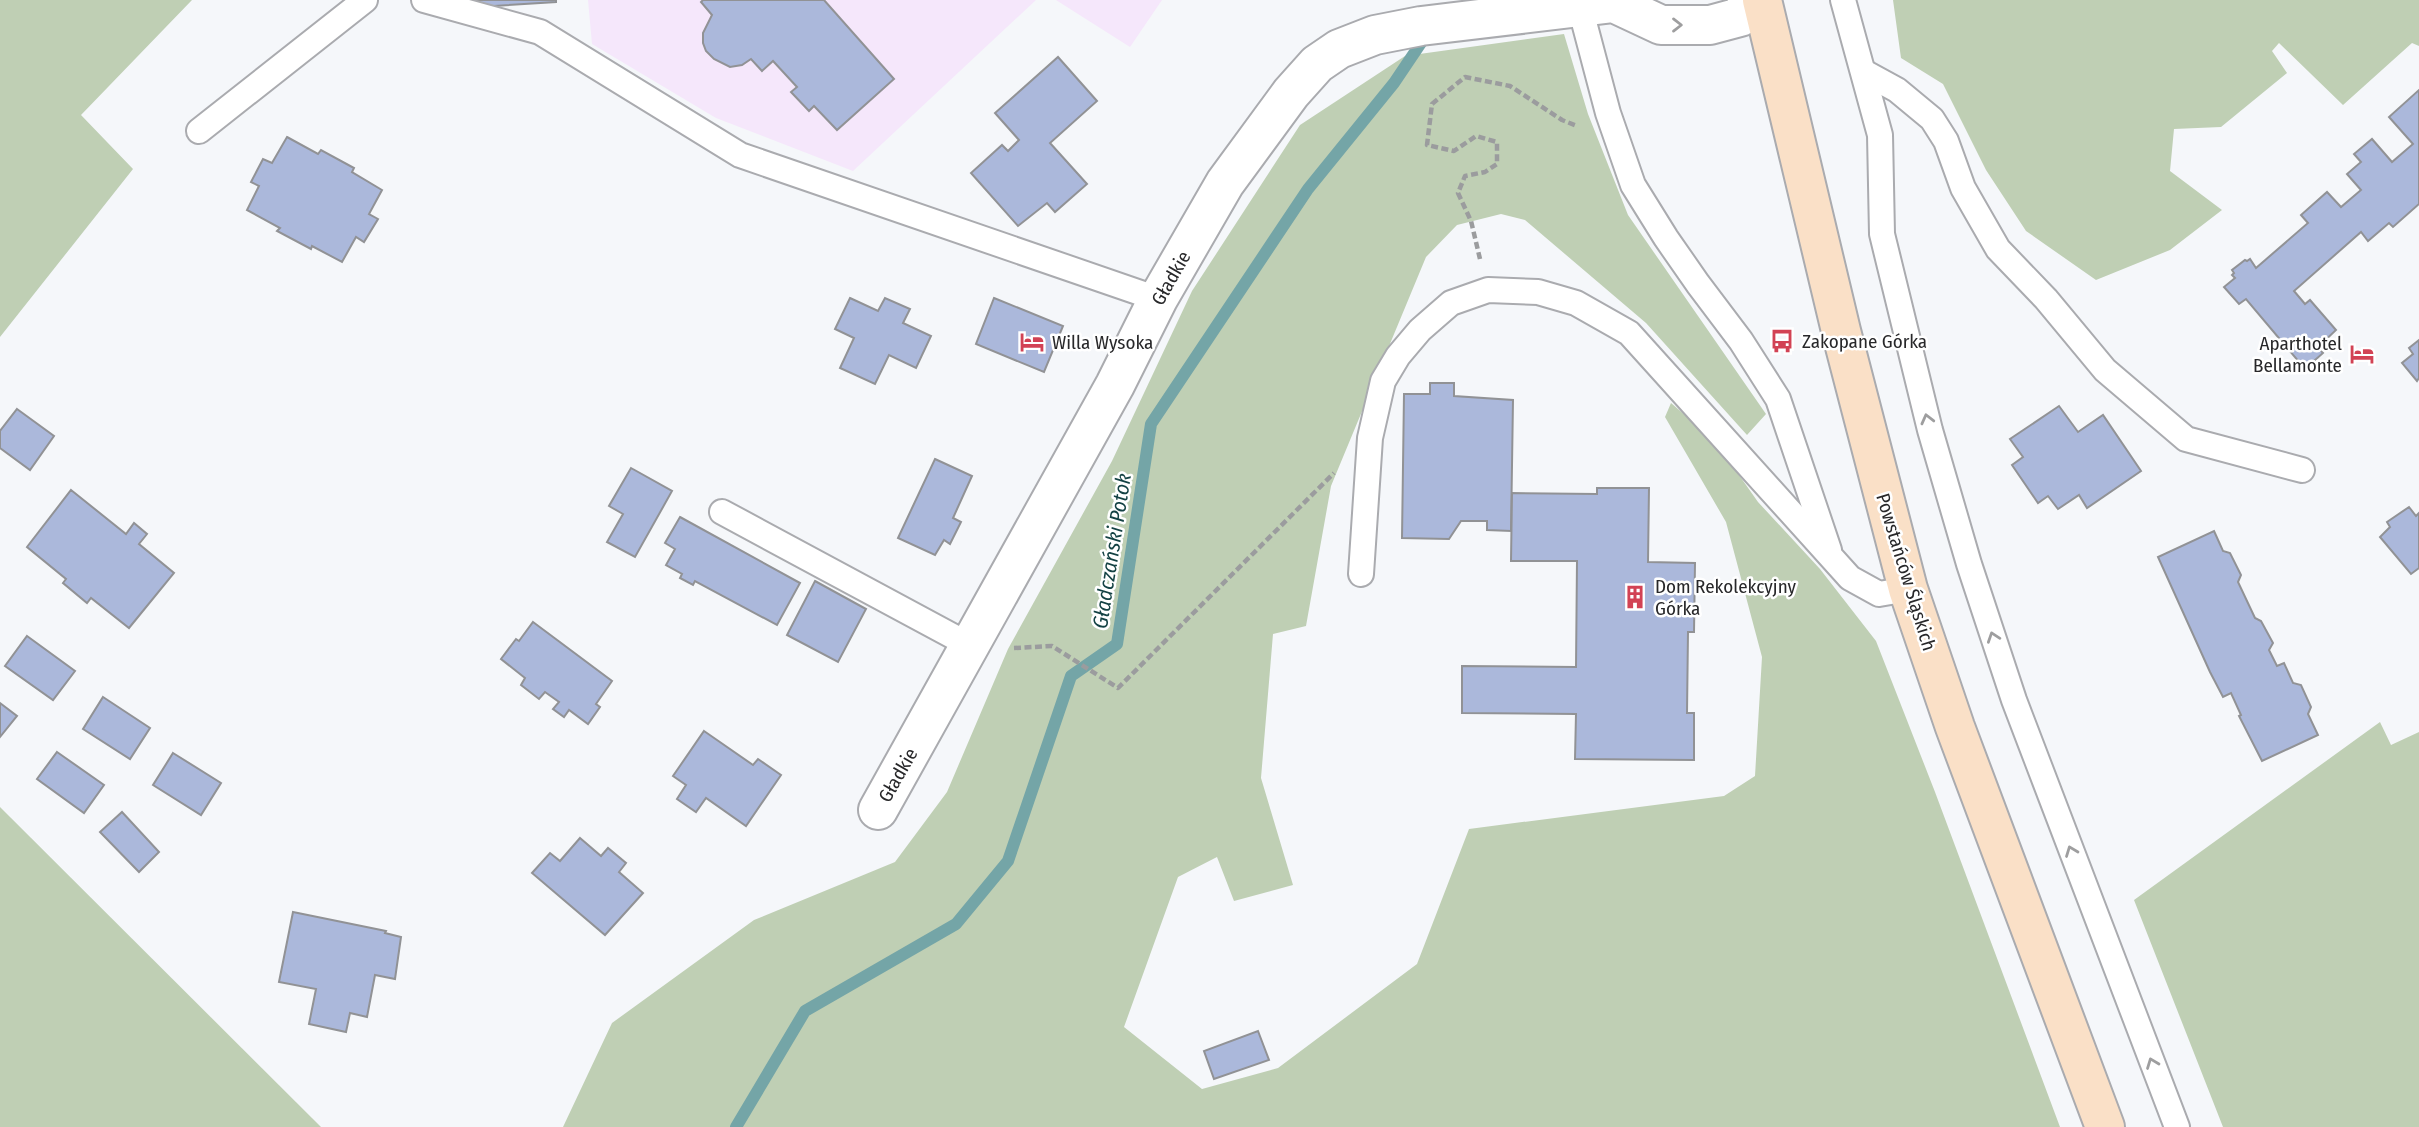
<svg xmlns="http://www.w3.org/2000/svg" width="2419" height="1127" viewBox="0 0 2419 1127" font-family="'Fira Sans Condensed',sans-serif">
	<style>
		.medical { fill: #f5e7fb }
		.green { fill: #bfcfb4 }
		.lines { fill: none; stroke-linecap: round; stroke-linejoin: round }
		.stream { stroke: #74a5a7; stroke-width: 12 }
		.building { fill: #abb8db; stroke: #919295; stroke-width: 2 }
		.lane-casing { stroke: #aaabaf; stroke-width: 28 }
		.street-casing { stroke: #aaabaf; stroke-width: 42 }
		.secondary-casing { stroke: #aaabaf; stroke-width: 42 }
		.path { stroke: #9b9c9e; stroke-width: 4.5; stroke-dasharray: 7 3.5; stroke-linecap: butt }
		.lane { stroke: #fff; stroke-width: 24 }
		.street { stroke: #fff; stroke-width: 38 }
		.secondary { stroke: #fae0c7; stroke-width: 38 }
		.oneway { stroke: #9e9e9f }
		.labels { text-anchor: middle; dominant-baseline: central; stroke-width: 5; stroke-linejoin: round; paint-order: stroke }
		.street-label { font-size: 19px; fill: #28282a; stroke: #fff }
		.poi-label { font-size: 19px; fill: #28282a; stroke: #fff; text-anchor: start }
		.water-label { font-size: 21px; font-style: italic; fill: #144244; stroke: #fff }
	</style>
	<rect width="100%" height="100%" fill="#f5f7fa"/>
	<g class="medical">
		<path d="M588 0H1036L853 171 716 118 592 44Z"/>
		<path d="M1056 0H1162L1130 47Z"/>
	</g>
	<g class="green">
		<path d="M0 0H192L81 115 133 169 0 337Z"/>
		<path d="M1893 0H2419V46L2412 43 2343 105 2279 43 2272 51 2287 73 2221 127 2174 129 2170 171 2222 210 2170 250 2096 280 2026 231 1986 170 1943 84 1901 58Z"/>
		<path d="M1564 34 1588 114 1628 215 1766 414 1747 435 1646 323 1525 220 1501 214 1457 225 1426 257 1331 486 1306 626 1273 634 1261 778 1293 885 1234 901 1217 857 1178 877 1124 1027 1202 1089 1278 1068 1417 964 1469 829 1724 796 1755 776 1762 657 1726 522 1665 417 1671 403 1715 441 1758 502 1820 569 1876 641 1935 792 2060 1127H563L612 1023 754 920 895 862 947 792 1008 649 1112 461 1192 291 1300 125 1405 56Z"/>
		<path d="M2380 722 2391 745 2419 732V1127H2223L2134 900Z"/>
		<path d="M0 807 321 1127H0Z"/>
	</g>
	<g class="lines">
		<path class="stream" d="M736 1127 805 1011 956 924 1008 861 1071 676 1117 644 1151 424 1308 189 1394 83 1427 34"/>
	</g>
	<g class="building">
		<path d="M461 0H556V2L462 8Z"/>
		<path d="M703 0H824L894 79 837 130 814 106 809 111 791 92 797 87 773 61 762 71 751 59 742 65 730 67 714 59 706 51 703 43V33L712 15 701 2Z"/>
		<path d="M1058 57 1097 101 1050 143 1087 184 1055 212 1047 203 1018 226 971 173 1002 145 1008 151 1019 140 995 113Z"/>
		<path d="M2419 90V204L2393 227 2389 223 2368 241 2361 232 2294 291 2305 304 2310 300 2336 330 2318 347 2323 353 2305 369 2246 299 2239 304 2224 287 2235 278 2232 275 2234 273 2232 270 2245 260 2247 261 2250 259 2256 268 2308 223 2301 215 2327 192 2341 207 2361 190 2347 174 2361 162 2354 154 2372 139 2392 162 2413 144 2389 117Z"/>
		<path d="M287 137 318 154 321 150 354 168 352 172 382 190 369 214 378 219 364 242 356 237 342 262 312 246 311 249 277 231 280 228 247 210 259 186 251 182 263 159 272 163Z"/>
		<path d="M850 298 878 311 885 298 910 309 903 323 931 336 916 368 889 355 875 384 840 368 854 338 835 329Z"/>
		<path d="M994 298 1063 326 1044 372 976 344Z"/>
		<path d="M2419 340V378L2417 381 2402 363 2413 354 2409 348Z"/>
		<path d="M1430 383H1454V396L1513 400 1511 531 1487 530V521H1461L1449 539 1402 538 1404 394H1430Z"/>
		<path d="M2059 406 2078 432 2103 415 2141 471 2087 508 2079 495 2058 509 2048 496 2038 503 2012 465 2023 457 2010 439Z"/>
		<path d="M17 409 54 436 30 470 0 448V431Z"/>
		<path d="M935 459 972 476 953 518 961 522 950 544 944 540 935 555 898 538Z"/>
		<path d="M631 468 672 491 635 557 607 542 623 514 609 506Z"/>
		<path d="M1597 488H1649L1648 562 1695 563 1694 632H1688L1687 713H1694V760L1575 759 1576 714 1462 713V666L1576 667 1577 561H1511L1512 493 1597 494Z"/>
		<path d="M71 490 126 534 134 523 147 534 139 544 174 573 129 628 91 598 87 603 63 583 66 579 27 547Z"/>
		<path d="M2409 507 2416 516 2419 513V568L2411 574 2380 537 2390 527 2387 522Z"/>
		<path d="M680 517 800 583 777 625 695 581 693 585 680 578 682 574 666 565 675 549 665 543Z"/>
		<path d="M2214 531 2223 551 2230 553 2241 575 2238 582 2255 618 2261 621 2273 643 2269 650 2277 666 2284 663 2293 683 2301 685 2311 707 2308 714 2318 735 2262 761 2239 716 2241 715 2231 693 2223 697 2210 672 2158 557Z"/>
		<path d="M815 581 866 609 838 662 787 635Z"/>
		<path d="M533 622 612 681 596 704 600 707 588 724 569 710 564 717 553 709 559 702 545 692 539 699 521 685 525 678 501 659 516 639 519 641Z"/>
		<path d="M27 636 75 671 53 700 5 666Z"/>
		<path d="M103 697 150 728 130 759 83 729Z"/>
		<path d="M0 703 17 716 0 737Z"/>
		<path d="M704 731 753 765 758 759 781 775 746 826 706 798 696 812 677 799 686 785 673 776Z"/>
		<path d="M57 752 104 785 84 813 37 779Z"/>
		<path d="M173 753 221 783 201 815 153 785Z"/>
		<path d="M122 812 159 852 139 872 100 832Z"/>
		<path d="M580 838 601 856 608 848 626 863 619 872 643 893 605 935 532 873 550 853 560 861Z"/>
		<path d="M293 912 386 931 385 933 401 937 395 979 375 975 367 1017 350 1013 346 1032 309 1024 316 989 279 982Z"/>
		<path d="M1258 1031 1269 1060 1214 1079 1204 1051Z"/>
	</g>
	<g class="lines">
		<g class="lane-casing">
			<g id="lane">
				<path d="M424 0 540 32 740 155 1158 299"/>
				<path d="M1843 0 1880 135 1882 234 1930 430 1969 564 2014 700 2177 1127"/>
				<path d="M1580 7 1608 113 1633 185 1666 238 1698 284 1741 341 1778 399 1829 550"/>
				<path d="M1864 72 1897 90 1932 119 1946 141 1963 188 1998 249 2046 299 2105 370 2186 439 2302 470"/>
				<path d="M199 131 365 0"/>
				<path d="M722 512 971 646"/>
				<path d="M1361 574 1370 438 1383 381 1398 356 1420 330 1451 303 1488 290 1538 292 1576 303 1629 333 1850 578 1879 594 1908 589"/>
			</g>
		</g>
		<g class="street-casing">
			<path id="street" d="M878 810 1115 385 1158 299 1225 183 1291 93 1317 64 1339 49 1375 35 1421 26 1614 3 1661 25H1710L1740 17 1750 0"/>
		</g>
		<g class="secondary-casing">
			<path id="secondary" d="M1762 0 1841 331 1908 589 1955 727 2105 1127"/>
		</g>
		<g class="path">
			<path d="M1480 259 1471 221 1458 193 1465 176 1485 172 1497 164V142L1476 136 1454 151 1427 145 1432 104 1465 77 1510 86 1562 120 1577 126"/>
			<path d="M1014 648 1052 646 1118 688 1334 473"/>
		</g>
		<use href="#lane" class="lane"/>
		<use href="#street" class="street"/>
		<use href="#secondary" class="secondary"/>
	</g>
	<defs><path id="oneway-chevron" d="M-2-3.5L2.5 0L-2 3.5" fill="none" stroke-width="1.6" stroke-linecap="round" stroke-linejoin="round" transform="scale(1.75)"/></defs>
	<g class="oneway">
		<use href="#oneway-chevron" transform="translate(1677 25)"/>
		<use href="#oneway-chevron" transform="translate(1927 419) rotate(-104)"/>
		<use href="#oneway-chevron" transform="translate(1993 637) rotate(-109)"/>
		<use href="#oneway-chevron" transform="translate(2071 851) rotate(-111)"/>
		<use href="#oneway-chevron" transform="translate(2152 1063) rotate(-111)"/>
	</g>
	<defs>
		<g id="bus-bare" transform="scale(1.89)"><path d="M-5-6H5V4H4V6H2V4H-2V6H-4V4H-5ZM-3.5-4V0h7V-4ZM-3.5 1.2v1.5H-2V1.2ZM2 1.2v1.5H3.5V1.2Z" fill="#d24254" stroke="#fff" stroke-width="2.5" paint-order="stroke"/></g>
		<g id="hotel-bare" transform="scale(1.89)"><path d="M-6-4.5h1.5V1H6V5H4.5V3h-9V5H-6ZM-4 0a1.8 1.8 0 1 1 3.6 0ZM.5 0V-2.5h3Q6-2.5 6 0Z" fill="#d24254" stroke="#fff" stroke-width="2.5" paint-order="stroke"/></g>
		<g id="building-bare" transform="scale(1.89)"><path d="M-4-6H4V6H1V3H-1V6H-4ZM-2.5-4.3h1.7v1.8h-1.7ZM.8-4.3h1.7v1.8H.8ZM-2.5-1h1.7V.8h-1.7ZM.8-1h1.7V.8H.8Z" fill="#d24254" stroke="#fff" stroke-width="2.5" paint-order="stroke"/></g>
	</defs>
	<g fill-rule="evenodd">
		<use href="#bus-bare" x="1782" y="341"/>
		<use href="#hotel-bare" x="1032" y="342"/>
		<use href="#hotel-bare" x="2362" y="354"/>
		<use href="#building-bare" x="1635" y="597"/>
	</g>
	<g class="labels">
		<g class="street-label">
			<text transform="translate(1171 278) rotate(-60)">Gładkie</text>
			<text transform="translate(1906 572) rotate(73)">Powstańców Śląskich</text>
			<text transform="translate(898 775) rotate(-60)">Gładkie</text>
		</g>
		<g class="poi-label">
			<text x="1802" y="341">Zakopane Górka</text>
			<text x="1052" y="342">Willa Wysoka</text>
			<text x="2342" y="343" text-anchor="end">Aparthotel<tspan x="2342" dy="22">Bellamonte</tspan></text>
			<text x="1655" y="586">Dom Rekolekcyjny<tspan x="1655" dy="22">Górka</tspan></text>
		</g>
		<g class="water-label">
			<text transform="translate(1112 551) rotate(-81)">Gładczański Potok</text>
		</g>
	</g>
</svg>
